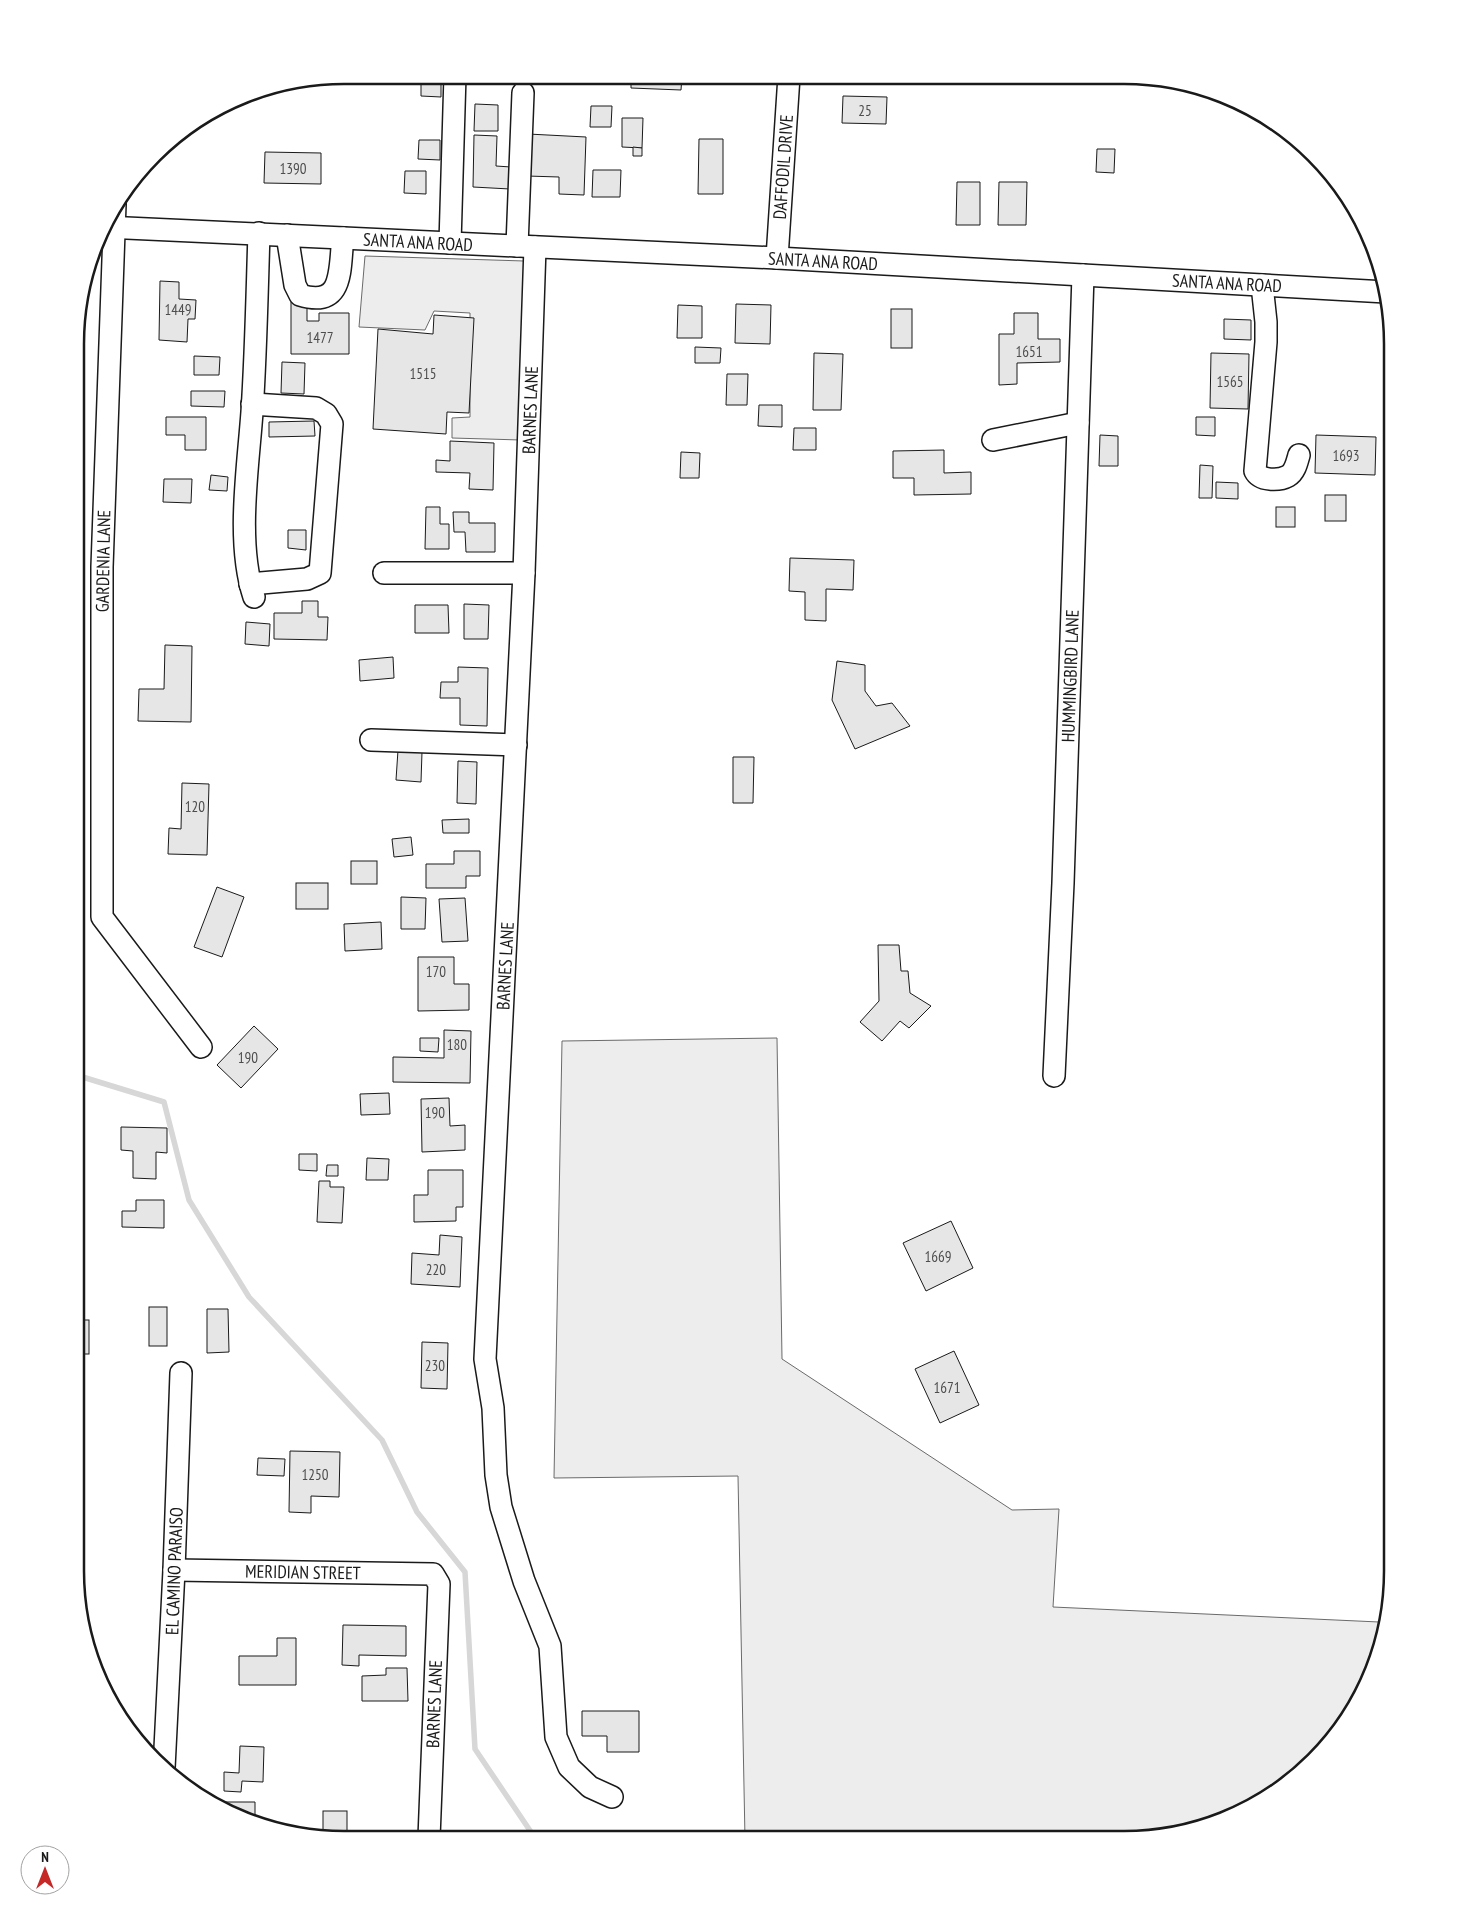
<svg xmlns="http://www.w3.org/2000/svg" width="1468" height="1915" viewBox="0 0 1468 1915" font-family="'PT Sans Narrow',sans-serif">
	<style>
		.built { fill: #ededed; stroke: #6a6a6a }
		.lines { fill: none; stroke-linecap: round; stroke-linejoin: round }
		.stream { stroke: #d7d7d7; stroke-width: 5.5 }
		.building { fill: #e6e6e6; stroke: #1a1a1a }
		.minor-casing { stroke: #1a1a1a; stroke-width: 24 }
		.minor { stroke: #fff; stroke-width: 21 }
		.labels { text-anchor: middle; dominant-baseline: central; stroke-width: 4; stroke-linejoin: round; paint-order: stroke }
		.number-label { font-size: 15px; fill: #4d4d4d }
		.street-label { font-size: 18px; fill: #1a1a1a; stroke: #fff }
		.rim { fill: none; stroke: #1a1a1a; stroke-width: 2.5 }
	</style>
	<rect width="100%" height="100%" fill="#fff"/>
	<g class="built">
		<path d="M365 256 524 261 521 440 452 438V418L470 417V313L434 311 425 330 359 327Z"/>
		<path d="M777 1038 782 1359 1012 1510 1059 1509 1053 1607 1379 1622 1378 1659 1348 1720 1302 1773 1243 1812 1193 1831 1124 1840 745 1839 738 1476 554 1478 562 1041Z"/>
	</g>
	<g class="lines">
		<path class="stream" d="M76 1075 164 1102 189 1200 249 1297 382 1440 417 1512 465 1572 475 1749 535 1838"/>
	</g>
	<g class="building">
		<path d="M631 76H682L681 90 631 88Z"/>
		<path d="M421 83H441V97L421 96Z"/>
		<path d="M843 96 887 97 886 124 842 123Z"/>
		<path d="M475 104 498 105V131H474Z"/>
		<path d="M591 106H612L611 127H590Z"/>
		<path d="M622 118H643L642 148 622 147Z"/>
		<path d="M528 134 586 137 584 195 559 194V177L527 176Z"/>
		<path d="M474 135 497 136 496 166 511 167 510 189 473 187Z"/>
		<path d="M699 139H723V194H698Z"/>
		<path d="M419 140H440V160L418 159Z"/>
		<path d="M633 147 642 148V156H633Z"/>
		<path d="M1097 149H1115L1114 173 1096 172Z"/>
		<path d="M265 152 321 153V184L264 183Z"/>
		<path d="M593 170H621L620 197H592Z"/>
		<path d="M405 171H426V194L404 193Z"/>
		<path d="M957 182H980V225H956Z"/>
		<path d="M999 182H1027L1026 225H998Z"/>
		<path d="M160 281 179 282V299L196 300 195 319H188L187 342 159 340Z"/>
		<path d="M291 302H307V321H319V313H349V354H291Z"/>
		<path d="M736 304 771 305 770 344 735 343Z"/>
		<path d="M678 305 702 306V338H677Z"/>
		<rect x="891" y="309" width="21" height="39"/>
		<path d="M1014 313H1038V339H1060V362L1017 363V384L999 385V334H1014Z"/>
		<path d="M434 315 474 318 469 413 447 412 446 434 373 429 378 329 433 334Z"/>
		<path d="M1224 319 1251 320V340L1224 339Z"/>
		<path d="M695 347 721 348 720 363H695Z"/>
		<path d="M814 353 843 354 841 410H813Z"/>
		<path d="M1211 353 1249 354 1248 409 1210 408Z"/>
		<path d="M194 356 220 357 219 375H194Z"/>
		<path d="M282 362 305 363 304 394 281 393Z"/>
		<path d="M727 374H748L747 405H726Z"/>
		<path d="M191 391H225L224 407 191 406Z"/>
		<path d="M759 405H782V427L758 426Z"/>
		<rect x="77" y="412" width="2" height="20"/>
		<path d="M166 417H206V450H185V435H166Z"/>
		<path d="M1196 417H1215V436L1196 435Z"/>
		<path d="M314 421 315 436 269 437V422Z"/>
		<path d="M794 428H816V450H793Z"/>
		<path d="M1100 435 1118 436V466H1099Z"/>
		<path d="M1316 435 1376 437 1375 475 1315 473Z"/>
		<path d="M450 441 494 443 493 490 469 489 470 473 436 472V460L450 461Z"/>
		<path d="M944 450V473L971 472V494L914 495V478H893V451Z"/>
		<path d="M681 452 700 453 699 478H680Z"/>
		<path d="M1200 465 1213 466 1212 498H1199Z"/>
		<path d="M211 475 228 477 227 491 209 490Z"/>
		<path d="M164 479H192L191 503 163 502Z"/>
		<path d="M1216 482 1238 483V499L1216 498Z"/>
		<rect x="1325" y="495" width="21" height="26"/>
		<path d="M426 507H440V524H449V549H425Z"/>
		<rect x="1276" y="507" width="19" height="20"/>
		<path d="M453 512H469V523H495V552H466L465 532H454Z"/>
		<path d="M288 530H306V550L288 548Z"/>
		<path d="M790 558 854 560 853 590 826 589V621L805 620V592L789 591Z"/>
		<path d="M302 601H318V617H328L327 640 274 639V613H302Z"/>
		<path d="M464 604 489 605 488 639H464Z"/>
		<path d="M415 605H448L449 633H415Z"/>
		<path d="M246 622 270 624 269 646 245 644Z"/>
		<path d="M165 645 192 646 191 722 138 721 139 689H164Z"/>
		<path d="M393 657 394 678 360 681 359 660Z"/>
		<path d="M837 661 865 665V691L876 706 892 703 910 726 855 749 832 700Z"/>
		<path d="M458 667 488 668 487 726 460 725V698H440L441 682H458Z"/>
		<path d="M398 750 422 752 421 782 396 780Z"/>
		<path d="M733 757H754L753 803H733Z"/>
		<path d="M458 761 477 762 476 804 457 803Z"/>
		<path d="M182 783 209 784 207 855 168 854 169 828 181 829Z"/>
		<path d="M469 819V833H443L442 820Z"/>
		<path d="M411 837 413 855 394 857 392 839Z"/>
		<path d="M454 851H480V876H466V888H426V864H454Z"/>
		<rect x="351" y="861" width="26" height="23"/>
		<rect x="296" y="883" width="32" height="26"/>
		<path d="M217 887 244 897 222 957 194 947Z"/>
		<path d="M401 897 426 898 425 929H401Z"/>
		<path d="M465 898 468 941 442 942 439 899Z"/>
		<path d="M381 922 382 949 345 951 344 924Z"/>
		<path d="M878 945H899L901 971H908L910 993 931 1006 909 1028 900 1021 882 1041 860 1022 879 1001Z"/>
		<path d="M418 957H454V984H469V1010L418 1011Z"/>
		<path d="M254 1026 278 1049 241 1088 217 1065Z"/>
		<path d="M444 1030 471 1031 470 1083 393 1082V1057L444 1058Z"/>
		<path d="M420 1038H439L438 1052 420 1051Z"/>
		<path d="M389 1093 390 1114 361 1115 360 1094Z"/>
		<path d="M449 1098 450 1126 465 1125V1150L422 1152 421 1099Z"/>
		<path d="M121 1127 167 1128V1153L156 1152V1179L133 1178V1151L121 1150Z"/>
		<path d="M299 1154H317V1171L299 1170Z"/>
		<path d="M367 1158 389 1159 388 1180H366Z"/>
		<path d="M327 1165H338V1176H326Z"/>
		<path d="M428 1170H463V1207H456V1221L414 1222V1195H428Z"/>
		<path d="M319 1181H330V1187H344L342 1223 317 1222Z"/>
		<path d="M136 1200H164V1228L122 1227V1211H136Z"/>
		<path d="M951 1221 973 1268 926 1291 903 1243Z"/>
		<path d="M440 1235 462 1237 460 1287 411 1284 412 1253 439 1255Z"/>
		<rect x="149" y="1307" width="18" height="39"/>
		<path d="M207 1309H228L229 1352 207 1353Z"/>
		<rect x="75" y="1320" width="14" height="34"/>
		<path d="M422 1342 448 1343 447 1389 421 1388Z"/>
		<path d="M954 1351 979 1405 940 1423 915 1369Z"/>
		<path d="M290 1451 340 1452 339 1497 311 1496V1513L289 1512Z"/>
		<path d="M258 1458 285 1459 284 1476 257 1475Z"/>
		<path d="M343 1625 406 1626V1656L359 1655V1666L342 1665Z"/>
		<path d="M277 1638H296V1685H239V1656H277Z"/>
		<path d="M386 1668H407L408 1701H362V1676L386 1675Z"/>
		<path d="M582 1711H639V1752H607V1736H582Z"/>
		<path d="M240 1746 264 1747 263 1782 242 1781 241 1792 224 1791V1772L239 1773Z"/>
		<path d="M218 1802H255V1823L241 1820 218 1807Z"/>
		<rect x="323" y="1811" width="24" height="21"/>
	</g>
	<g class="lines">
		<g class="minor-casing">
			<g id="minor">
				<path d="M115 204 102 567V917L201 1047"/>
				<path d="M105 227 777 258 1386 292"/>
				<path d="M287 235 295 285 300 295C345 309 339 268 343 238"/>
				<path d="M450 243 455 75"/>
				<path d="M517 246 523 93"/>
				<path d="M535 247 524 573 485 1359 493 1408 496 1475 501 1507 524 1581 550 1646 556 1737 569 1767 590 1787 612 1797"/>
				<path d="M777 258 789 76"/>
				<path d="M1262 285 1266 322V342L1255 471C1260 481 1279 481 1288 476 1295 472 1297 462 1299 455"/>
				<path d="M993 440 1078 423"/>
				<path d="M384 573H524"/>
				<path d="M250 584 307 579 320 573 332 424 326 414 316 408 252 404"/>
				<path d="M254 597C236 542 248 469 252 412 256 352 257 293 259 233"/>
				<path d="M371 740 516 745"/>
				<path d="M1054 1076 1063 883 1083 275"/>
				<path d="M174 1570 433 1574 439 1584 429 1838"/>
				<path d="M164 1768 174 1570 181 1373"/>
			</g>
		</g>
		<use href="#minor" class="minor"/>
	</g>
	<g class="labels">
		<g class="number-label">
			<text x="865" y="110">25</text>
			<text x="293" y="168">1390</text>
			<text x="178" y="309">1449</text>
			<text x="320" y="337">1477</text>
			<text x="1029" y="351">1651</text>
			<text x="423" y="373">1515</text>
			<text x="1230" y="381">1565</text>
			<text x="1346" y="455">1693</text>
			<text x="195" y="806">120</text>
			<text x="436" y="971">170</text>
			<text x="457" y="1044">180</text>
			<text x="248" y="1057">190</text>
			<text x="435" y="1112">190</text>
			<text x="938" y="1256">1669</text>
			<text x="436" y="1269">220</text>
			<text x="435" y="1365">230</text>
			<text x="947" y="1387">1671</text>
			<text x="315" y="1474">1250</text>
		</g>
		<g class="street-label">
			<text transform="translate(783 167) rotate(-86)">DAFFODIL DRIVE</text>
			<text transform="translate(418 242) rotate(3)">SANTA ANA ROAD</text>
			<text transform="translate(823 261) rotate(3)">SANTA ANA ROAD</text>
			<text transform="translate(1227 283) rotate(3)">SANTA ANA ROAD</text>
			<text transform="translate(530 410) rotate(-88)">BARNES LANE</text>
			<text transform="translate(103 561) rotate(-89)">GARDENIA LANE</text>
			<text transform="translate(1070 676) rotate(-88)">HUMMINGBIRD LANE</text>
			<text transform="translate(505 966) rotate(-87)">BARNES LANE</text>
			<text transform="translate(174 1571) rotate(-88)">EL CAMINO PARAISO</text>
			<text transform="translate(303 1572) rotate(1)">MERIDIAN STREET</text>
			<text transform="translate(434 1704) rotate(-88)">BARNES LANE</text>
		</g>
	</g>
	<path d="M0 0H1468V1915H0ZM344 84H1124A260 260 0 0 1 1384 344V1571A260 260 0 0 1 1124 1831H344A260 260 0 0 1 84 1571V344A260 260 0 0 1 344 84Z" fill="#fff" fill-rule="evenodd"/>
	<path class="rim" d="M344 84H1124A260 260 0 0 1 1384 344V1571A260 260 0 0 1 1124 1831H344A260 260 0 0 1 84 1571V344A260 260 0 0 1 344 84Z"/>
	<g transform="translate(45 1870)"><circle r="24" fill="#ffffff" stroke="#a3a3a3"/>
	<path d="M0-4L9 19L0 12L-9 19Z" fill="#c62828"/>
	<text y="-8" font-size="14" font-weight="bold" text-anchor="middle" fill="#1a1a1a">N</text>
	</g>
</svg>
